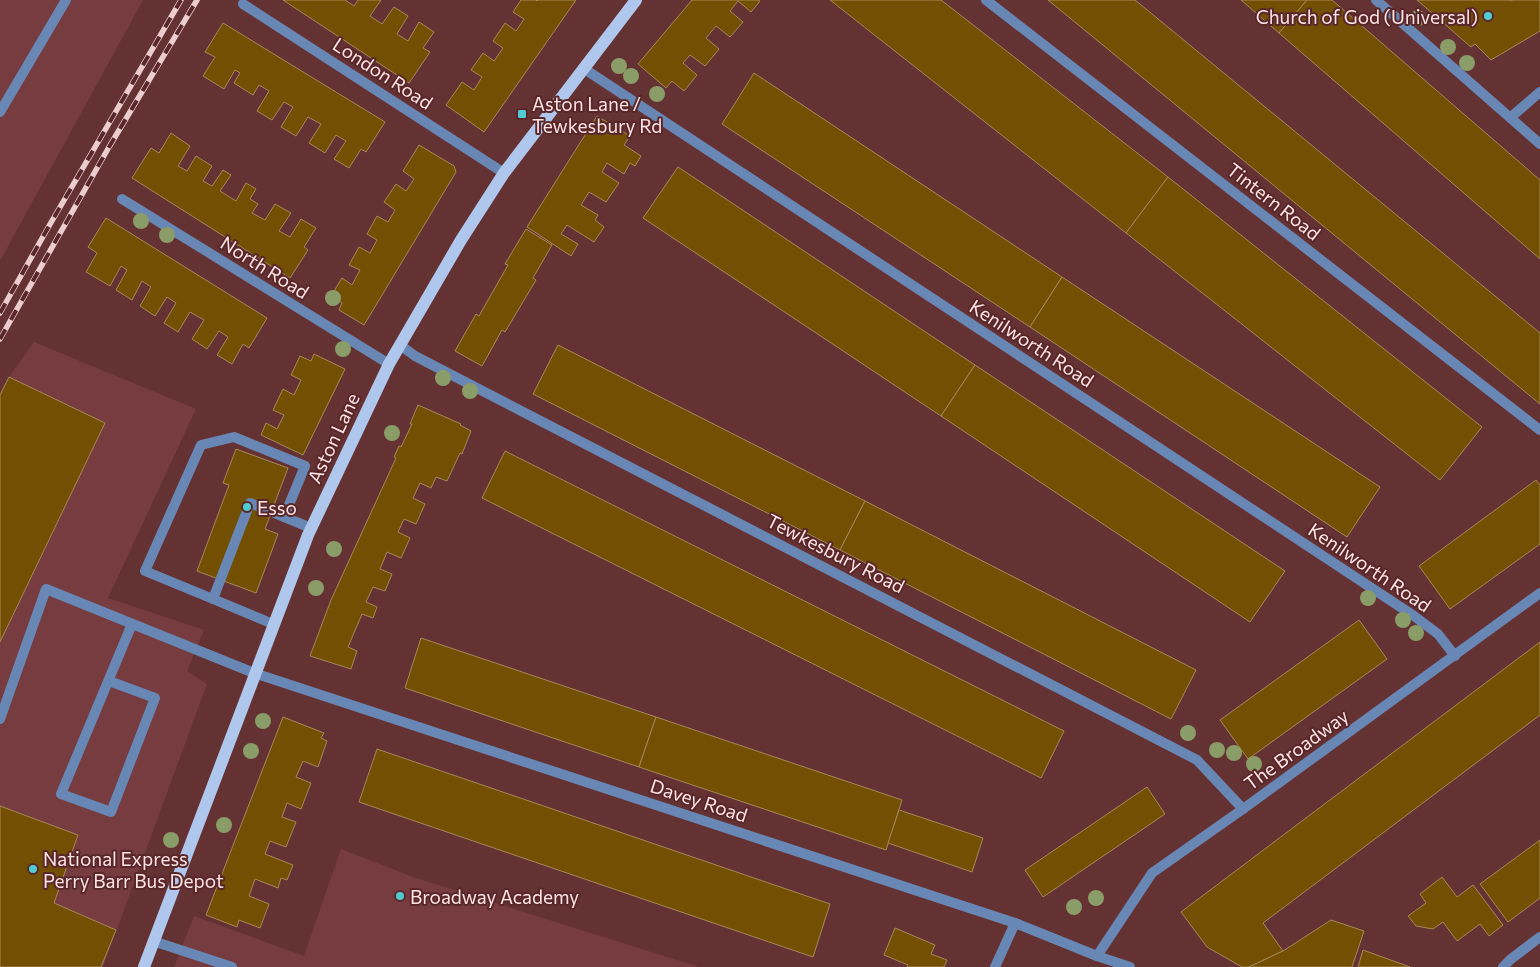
<svg xmlns="http://www.w3.org/2000/svg" width="1540" height="967" viewBox="0 0 1540 967" font-family="Commissioner,sans-serif">
	<style>
		.built { fill: #763c3f }
		.building { fill: #724f02; stroke: #a68859 }
		.lines { fill: none; stroke-linecap: round; stroke-linejoin: round }
		.service { stroke: #6887b5; stroke-width: 10 }
		.minor { stroke: #6887b5; stroke-width: 10 }
		.primary { stroke: #afc7ed; stroke-width: 12 }
		.rail-casing { stroke: #ebcdcd; stroke-width: 5.5 }
		.rail { stroke: #59272a; stroke-width: 4; stroke-dasharray: 11; stroke-linecap: butt }
		.tree { fill: #8a9c68 }
		.poi-dot { fill: #51ccd1; stroke: #59272a; stroke-width: 2 }
		.labels { text-anchor: middle; dominant-baseline: central; stroke-width: 4; stroke-linejoin: round; paint-order: stroke }
		.poi-label { font-size: 19px; fill: #ffe4e4; stroke: #59272a; text-anchor: start }
		.street-label { font-size: 19px; fill: #ffe4e4; stroke: #59272a }
	</style>
	<rect width="100%" height="100%" fill="#653234"/>
	<g class="built">
		<path d="M0 0H143L0 261Z"/>
		<path d="M34 342 196 409 108 598 204 630 187 671 207 684 103 967H0V395L9 377Z"/>
		<path d="M341 849 413 877 699 967H174L194 916 304 956Z"/>
	</g>
	<g class="building">
		<path d="M283 0H345L354 6 358 0H381L370 16 382 24 394 7 408 16 397 34 408 41 419 22 434 32 423 48 430 52 409 83Z"/>
		<path d="M521 0H536L537 1 538 0H576L484 132 446 105 462 82 474 90 482 77 471 70 483 53 494 61 503 48 493 41 505 23 516 31 524 19 513 12Z"/>
		<path d="M692 0H758L760 1 751 12 738 1 730 11 743 22 730 37 716 26 706 38 719 49 705 66 690 55 683 63 697 75 684 91 672 81 666 88 638 64Z"/>
		<path d="M830 0H941L1168 177 1126 233Z"/>
		<path d="M1048 0H1135L1540 333V404Z"/>
		<path d="M1241 0H1307L1279 33Z"/>
		<path d="M1307 0H1332L1540 180V259L1279 33Z"/>
		<path d="M1417 0H1510L1511 1 1513 0H1540V31L1491 60 1475 44 1471 47Z"/>
		<path d="M223 23 385 122 366 152 361 149 349 168 334 159 346 141 336 135 325 153 309 143 321 124 308 117 296 136 281 127 293 107 284 102 272 120 257 111 269 91 259 85 253 95 234 83 240 73 235 70 224 89 203 76 215 57 205 52Z"/>
		<path d="M754 73 1062 277 1030 327 722 124Z"/>
		<path d="M597 116 630 136 624 145 641 156 635 166 630 163 624 174 607 163 602 172 619 183 606 202 589 192 581 205 598 215 595 220 604 227 594 242 567 225 561 234 578 244 571 256 527 227Z"/>
		<path d="M171 133 190 146 178 166 187 171 196 156 212 166 203 181 212 186 223 170 231 175 220 191 236 201 246 183 256 189 250 199 258 204 252 213 265 220 275 204 291 213 279 231 290 237 301 219 316 228 304 247 308 250 290 278 132 178 151 148 159 153Z"/>
		<path d="M419 145 454 166 456 172 364 325 339 310 342 303 331 296 342 278 352 285 360 270 349 265 359 247 370 253 377 240 367 234 377 216 388 222 395 210 384 202 396 184 406 191 414 179 403 171Z"/>
		<path d="M678 167 975 365 941 416 643 218Z"/>
		<path d="M1168 177 1482 427 1440 480 1126 233Z"/>
		<path d="M106 218 267 318 249 348 243 344 232 364 217 355 228 337 219 331 207 349 192 339 204 320 190 312 178 332 164 323 176 303 167 297 155 316 140 306 151 287 142 281 132 300 116 290 127 270 121 266 110 286 86 272 97 253 88 247Z"/>
		<path d="M526 229 552 245 533 278 536 280 505 332 502 330 482 366 455 351 476 314 479 316 508 265 505 264Z"/>
		<path d="M1062 277 1380 487 1347 537 1030 327Z"/>
		<path d="M558 345 865 501 840 550 533 394Z"/>
		<path d="M314 354 345 369 303 455 261 435 266 423 277 429 284 415 273 410 283 389 294 395 301 380 291 375 300 356 311 361Z"/>
		<path d="M975 365 1285 571 1250 622 941 416Z"/>
		<path d="M9 377 105 423 0 642V395Z"/>
		<path d="M418 405 461 424 460 425 471 431 462 454 460 453 447 481 436 477 431 488 420 483 413 498 425 504 416 524 404 519 398 532 410 538 401 558 387 552 380 569 392 574 385 591 373 587 366 602 377 607 373 618 362 614 348 647 357 651 351 669 310 656 331 600 396 458 394 457 399 446 401 447 412 424H410Z"/>
		<path d="M236 449 288 468 265 529 278 534 256 593 197 571 229 485 223 483Z"/>
		<path d="M505 451 1064 731 1041 778 482 498Z"/>
		<path d="M1536 480 1540 485V544L1450 609 1419 566Z"/>
		<path d="M865 501 1196 670 1171 719 840 550Z"/>
		<path d="M1359 620 1387 659 1248 759 1220 720Z"/>
		<path d="M421 638 656 717 639 767 405 688Z"/>
		<path d="M1540 642V715L1263 923 1283 951 1249 967H1242L1207 947 1181 912Z"/>
		<path d="M283 717 324 733 321 738 327 741 318 767 303 761 296 777 311 783 301 809 287 803 282 817 296 822 286 847 270 841 265 854 293 865 287 880 281 878 278 888 255 879 249 896 269 904 260 928 239 920 237 927 206 915Z"/>
		<path d="M656 717 902 800 886 850 639 767Z"/>
		<path d="M377 749 830 904 813 957 359 802Z"/>
		<path d="M1147 787 1165 814 1043 897 1025 870Z"/>
		<path d="M0 806 78 835 54 903 116 930 101 967H0Z"/>
		<path d="M899 810 983 838 972 872 888 843Z"/>
		<path d="M1540 840V898L1508 922 1480 884Z"/>
		<path d="M1442 877 1457 897 1473 885 1503 925 1489 936 1480 924 1457 941 1443 922 1433 929 1416 926 1408 916 1426 903 1420 894Z"/>
		<path d="M1331 920 1364 931 1352 967H1249L1283 951Z"/>
		<path d="M895 928 935 945 931 954 947 960 944 967H907L908 965 884 955Z"/>
		<path d="M1363 950 1410 967H1358Z"/>
	</g>
	<g class="lines">
		<g class="service">
			<path d="M0 112 66 0"/>
			<path d="M213 599 145 571 201 445 234 437 305 466 284 517"/>
			<path d="M273 624 213 599 250 503 311 528"/>
			<path d="M109 681 155 698 111 812 61 794 132 624"/>
			<path d="M0 719 46 589 254 673"/>
			<path d="M153 941 232 967"/>
		</g>
		<g class="minor">
			<path d="M986 0 1540 430"/>
			<path d="M1376 0 1540 144"/>
			<path d="M243 4 504 173"/>
			<path d="M583 68 1414 616 1438 634 1455 656"/>
			<path d="M1511 117 1540 92"/>
			<path d="M122 199 389 364"/>
			<path d="M400 345 415 356 1197 760 1243 809"/>
			<path d="M254 673 1015 923 1097 956 1130 967"/>
			<path d="M1097 956 1152 873 1243 809 1540 593"/>
			<path d="M995 967 1015 923"/>
			<path d="M1503 967 1511 959 1540 937"/>
		</g>
		<path class="primary" d="M144 967 308 535 389 364 461 240 504 173 636 0"/>
		<g class="rail-casing">
			<g id="rail">
				<path d="M0 313 49 226 181 0"/>
				<path d="M0 339 109 147 197 0"/>
			</g>
		</g>
		<use href="#rail" class="rail"/>
	</g>
	<g class="tree">
		<circle cx="1418" cy="18" r="8"/>
		<circle cx="1448" cy="47" r="8"/>
		<circle cx="1467" cy="63" r="8"/>
		<circle cx="619" cy="66" r="8"/>
		<circle cx="631" cy="76" r="8"/>
		<circle cx="657" cy="94" r="8"/>
		<circle cx="141" cy="221" r="8"/>
		<circle cx="167" cy="235" r="8"/>
		<circle cx="333" cy="298" r="8"/>
		<circle cx="343" cy="349" r="8"/>
		<circle cx="443" cy="378" r="8"/>
		<circle cx="470" cy="391" r="8"/>
		<circle cx="392" cy="433" r="8"/>
		<circle cx="334" cy="549" r="8"/>
		<circle cx="316" cy="588" r="8"/>
		<circle cx="1368" cy="598" r="8"/>
		<circle cx="1403" cy="620" r="8"/>
		<circle cx="1416" cy="633" r="8"/>
		<circle cx="263" cy="721" r="8"/>
		<circle cx="1188" cy="733" r="8"/>
		<circle cx="1217" cy="750" r="8"/>
		<circle cx="251" cy="751" r="8"/>
		<circle cx="1234" cy="753" r="8"/>
		<circle cx="1254" cy="764" r="8"/>
		<circle cx="224" cy="825" r="8"/>
		<circle cx="171" cy="840" r="8"/>
		<circle cx="1096" cy="898" r="8"/>
		<circle cx="1074" cy="907" r="8"/>
	</g>
	<g class="poi-dot">
		<circle cx="1488" cy="16" r="5"/>
		<rect x="517" y="109" width="10" height="10" rx="2.5"/>
		<circle cx="247" cy="507" r="5"/>
		<circle cx="33" cy="869" r="5"/>
		<circle cx="400" cy="896" r="5"/>
	</g>
	<g class="labels">
		<g class="poi-label">
			<text x="1478" y="16" text-anchor="end">Church of God (Universal)</text>
			<text x="532" y="103">Aston Lane /<tspan x="532" dy="22">Tewkesbury Rd</tspan></text>
			<text x="257" y="507">Esso</text>
			<text x="43" y="858">National Express<tspan x="43" dy="22">Perry Barr Bus Depot</tspan></text>
			<text x="410" y="896">Broadway Academy</text>
		</g>
		<g class="street-label">
			<text transform="translate(383 73) rotate(33)">London Road</text>
			<text transform="translate(1274 201) rotate(38)">Tintern Road</text>
			<text transform="translate(265 267) rotate(32)">North Road</text>
			<text transform="translate(1032 343) rotate(33)">Kenilworth Road</text>
			<text transform="translate(333 438) rotate(-65)">Aston Lane</text>
			<text transform="translate(836 553) rotate(27)">Tewkesbury Road</text>
			<text transform="translate(1370 567) rotate(34)">Kenilworth Road</text>
			<text transform="translate(1296 749) rotate(-36)">The Broadway</text>
			<text transform="translate(699 800) rotate(18)">Davey Road</text>
		</g>
	</g>
</svg>
